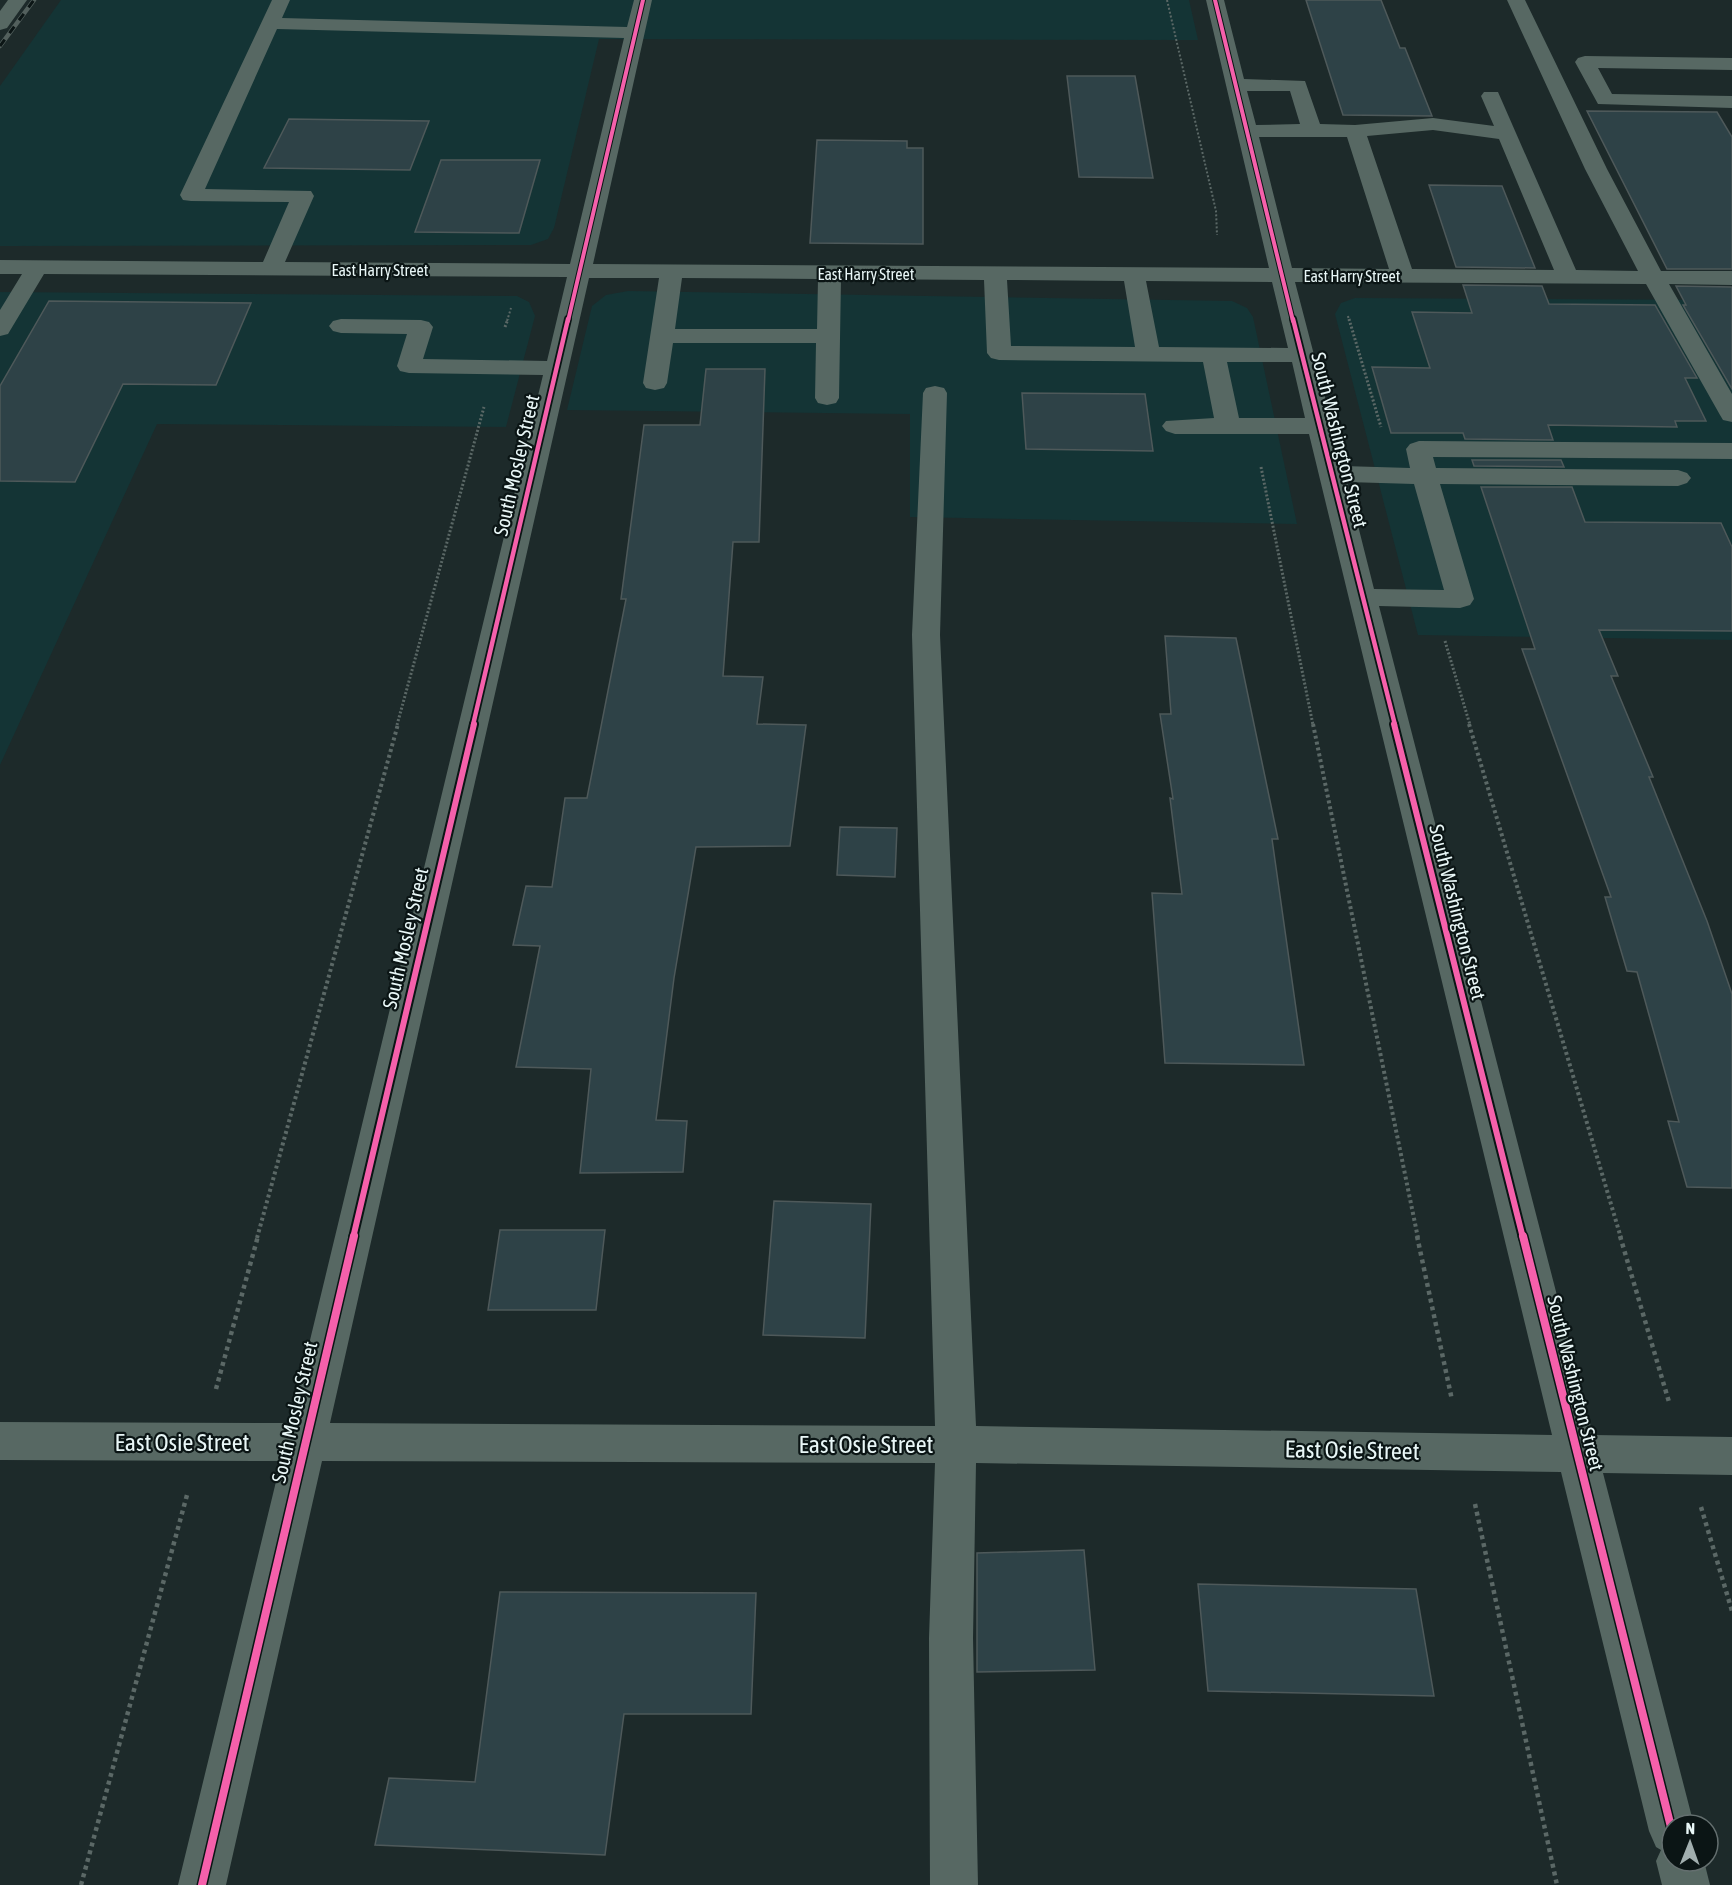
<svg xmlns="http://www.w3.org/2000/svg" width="1732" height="1885" viewBox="0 0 1732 1885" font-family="'Asap Condensed',sans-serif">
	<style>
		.built { fill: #143435 }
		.building { fill: #2e4247; stroke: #4e595a; stroke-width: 1.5 }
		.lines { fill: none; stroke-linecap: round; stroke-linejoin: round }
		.path-far3 { stroke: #5b6866; stroke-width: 2; stroke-dasharray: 2 2; stroke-linecap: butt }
		.path-far2 { stroke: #5b6866; stroke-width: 3; stroke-dasharray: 2 2; stroke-linecap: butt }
		.path-far1 { stroke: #5b6866; stroke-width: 4; stroke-dasharray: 3 3; stroke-linecap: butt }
		.path { stroke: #5b6866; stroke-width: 4.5; stroke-dasharray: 4 4; stroke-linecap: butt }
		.minor { fill: #576863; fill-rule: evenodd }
		.rail-casing { stroke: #53605d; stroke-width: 4.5 }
		.rail { stroke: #0b1515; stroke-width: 3; stroke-dasharray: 8; stroke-linecap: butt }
		.cycleway-far3-casing { stroke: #0b1515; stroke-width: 6 }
		.cycleway-far2-casing { stroke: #0b1515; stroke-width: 8 }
		.cycleway-far1-casing { stroke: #0b1515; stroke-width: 10 }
		.cycleway-casing { stroke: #0b1515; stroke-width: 11 }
		.cycleway-far3 { stroke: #f560ab; stroke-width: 4 }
		.cycleway-far2 { stroke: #f560ab; stroke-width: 4.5 }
		.cycleway-far1 { stroke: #f560ab; stroke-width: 6 }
		.cycleway { stroke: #f560ab; stroke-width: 8 }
		.labels { text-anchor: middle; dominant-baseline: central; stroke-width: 4.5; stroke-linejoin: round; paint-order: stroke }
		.far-street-label { font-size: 16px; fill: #e9f7f7; stroke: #0b1515 }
		.street-label { font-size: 20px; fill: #e9f7f7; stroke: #0b1515 }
		.near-street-label { font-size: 24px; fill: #e9f7f7; stroke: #0b1515 }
	</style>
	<rect width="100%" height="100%" fill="#1d2a2a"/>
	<g class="built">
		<path d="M61 0H1189L1198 40 599 39 554 228 548 239 531 245 0 246V86Z"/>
		<path d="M628 291 1232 301 1247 308 1253 317 1297 524 910 517V414L567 410 592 306 606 295Z"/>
		<path d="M0 292 517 296 529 302 535 316 506 427 157 424 0 765Z"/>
		<path d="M1355 298 1732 300V640L1418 635 1335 314 1341 303Z"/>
	</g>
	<g class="building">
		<path d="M1306 0H1381L1400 48H1405L1432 116 1343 115Z"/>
		<path d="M1067 76H1135L1153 178 1079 177Z"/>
		<path d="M1587 111 1717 112 1732 137V269H1667Z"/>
		<path d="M289 119 429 121 410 170 264 168Z"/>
		<path d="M817 140 907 141V148H923V244L810 243Z"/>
		<path d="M441 160H540L519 233 415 232Z"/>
		<path d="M1429 185 1502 186 1535 268 1456 267Z"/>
		<path d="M1463 285 1542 286 1549 304 1655 305 1697 378H1685L1706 421H1675L1677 427 1548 425 1553 440 1465 439 1463 433H1391L1372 367 1430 368 1412 312 1472 313Z"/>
		<path d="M1676 286 1732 287V389L1683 305H1686Z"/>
		<path d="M49 301 251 303 216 385 123 384 75 482 0 481V386Z"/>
		<path d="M706 369H765L759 542H733L723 676 763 677 757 724 806 725 790 846 696 847 674 978 656 1120 687 1121 683 1172 580 1173 591 1069 516 1067 540 946 513 945 526 886 552 887 565 798H587L626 599H621L644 425H700Z"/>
		<path d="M1022 393 1145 394 1153 451 1026 449Z"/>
		<path d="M1472 460H1561L1564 467 1474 466Z"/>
		<path d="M1481 487H1572L1585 522 1721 523 1732 547V631L1599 630 1618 676H1611L1653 777H1649L1707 921 1732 994V1188L1687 1187 1668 1121 1679 1122 1637 972 1627 971 1605 897H1611L1522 649H1535Z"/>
		<path d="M1165 636 1236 638 1278 839H1272L1304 1065 1165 1063 1152 893 1182 894 1170 798 1173 799 1160 714H1171Z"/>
		<path d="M840 827 897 828 895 877 837 875Z"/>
		<path d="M774 1201 871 1204 865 1338 763 1335Z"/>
		<path d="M500 1230H605L596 1310H488Z"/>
		<path d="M1084 1550 1095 1670 977 1672V1553Z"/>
		<path d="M1198 1584 1416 1589 1434 1696 1208 1691Z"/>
		<path d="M500 1592 756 1593 751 1714H624L605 1855 375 1845 389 1778 475 1782Z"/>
	</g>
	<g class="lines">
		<g class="path-far3">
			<path d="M1167 0 1216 211 1217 235"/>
			<path d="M1348 316 1349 321"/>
			<path d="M507 321 511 308"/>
		</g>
		<g class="path-far2">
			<path d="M1349 319 1381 427"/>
			<path d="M505 327 508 319"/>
			<path d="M1261 467 1313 725"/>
			<path d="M1445 641 1470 725"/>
			<path d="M397 725 484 407"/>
		</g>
		<g class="path-far1">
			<path d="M1313 724 1418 1238"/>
			<path d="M1469 724 1621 1238"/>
			<path d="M257 1238 398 724"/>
		</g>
		<g class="path">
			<path d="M1417 1236 1452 1400"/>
			<path d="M1620 1236 1669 1402"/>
			<path d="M216 1389 258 1236"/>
			<path d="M1475 1504 1557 1885"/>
			<path d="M1701 1507 1732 1611"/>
			<path d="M81 1885 187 1495"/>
		</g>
		<g class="minor">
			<path d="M8 0H27L7 28 0 30V11Z"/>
			<path d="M272 0H290L282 18 627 27 634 0H652L593 264 1269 268 1206 0H1224L1244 79 1305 81 1320 124 1355 125 1433 118 1494 126 1481 96 1484 92H1498L1576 270 1638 271 1585 169 1507 0H1525L1607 169 1661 271H1732V285L1669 284 1732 394V422L1723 420 1720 415 1646 284 1295 282 1343 466 1410 468 1406 449 1410 444 1419 441 1732 443V459L1433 457 1436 468 1678 470 1687 473 1691 478 1687 483 1678 486 1440 484 1474 599 1470 605 1460 608 1379 606 1593 1435 1732 1437V1475L1603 1473 1694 1825H1672V1861H1704L1710 1885H1662L1656 1861 1661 1850 1656 1847 1649 1831 1561 1472 976 1463 973 1638 978 1885H930L929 1638 935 1463 322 1461 226 1885H178L281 1461 0 1460V1422L290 1423 543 375 409 373 400 371 397 366 407 334 341 333 333 331 329 326 333 321 341 319 421 320 429 322 433 327 423 359 547 361 567 277 44 274 8 334 0 336V310L22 274H0V260L263 262 289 202 191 201 183 200 180 195ZM277 29 624 38 570 264 285 262 314 196 311 191 205 189ZM1247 91H1290L1300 124 1256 125ZM1433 130 1499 139 1554 270 1412 269 1367 136ZM1259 137H1347L1389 269 1292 268ZM589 278H659L643 383 646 388 655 390 664 388 667 383 673 343H816L815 398 818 403 827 405 836 403 839 398 841 279 984 280 987 353 991 358 999 360 1203 362 1214 418 1166 421 1162 426 1166 431 1175 434H1309L1552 1435 976 1426 940 635 947 393 944 388 935 386 926 388 923 393 912 635 935 1426 330 1423ZM682 278 818 279 817 329H675ZM1007 280 1124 281 1135 347 1011 346ZM1146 281 1272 282 1288 348 1159 347ZM1227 362H1292L1305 418H1239ZM1347 482 1414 484 1444 590 1374 589Z"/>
			<path d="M1585 56 1732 58V70L1598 68 1612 94 1732 96V108L1598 104 1575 62 1578 58Z"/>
		</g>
		<g class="rail-casing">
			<path id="rail" d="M0 46 34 0"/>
		</g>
		<use href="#rail" class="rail"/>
		<g class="cycleway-far3-casing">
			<g id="cycleway-far3">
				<path d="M1215 0 1293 321"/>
				<path d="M568 321 643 0"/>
			</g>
		</g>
		<g class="cycleway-far2-casing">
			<g id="cycleway-far2">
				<path d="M1293 319 1395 725"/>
				<path d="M473 725 568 319"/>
			</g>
		</g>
		<g class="cycleway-far1-casing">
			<g id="cycleway-far1">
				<path d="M1394 724 1523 1238"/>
				<path d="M353 1238 474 724"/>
			</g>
		</g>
		<g class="cycleway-casing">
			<g id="cycleway">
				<path d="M1523 1236 1672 1831"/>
				<path d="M202 1885 354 1236"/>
			</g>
		</g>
		<use href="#cycleway-far3" class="cycleway-far3"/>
		<use href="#cycleway-far2" class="cycleway-far2"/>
		<use href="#cycleway-far1" class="cycleway-far1"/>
		<use href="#cycleway" class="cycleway"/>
	</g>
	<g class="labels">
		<g class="far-street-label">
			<text x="380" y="270">East Harry Street</text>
			<text x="866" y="274">East Harry Street</text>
			<text x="1352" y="276">East Harry Street</text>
		</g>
		<g class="street-label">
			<text transform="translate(1340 440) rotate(76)">South Washington Street</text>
			<text transform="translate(516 465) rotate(-77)">South Mosley Street</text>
			<text transform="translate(1458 912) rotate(76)">South Washington Street</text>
			<text transform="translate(405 938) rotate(-77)">South Mosley Street</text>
			<text transform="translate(1576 1383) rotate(76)">South Washington Street</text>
			<text transform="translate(294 1412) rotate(-77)">South Mosley Street</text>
		</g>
		<g class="near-street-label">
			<text x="182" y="1442">East Osie Street</text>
			<text x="866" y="1444">East Osie Street</text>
			<text transform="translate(1352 1450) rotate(1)">East Osie Street</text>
		</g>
	</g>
	<g transform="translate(1690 1843) rotate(1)"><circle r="28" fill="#0b1515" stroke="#646f6f" stroke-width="1.5"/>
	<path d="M0-4.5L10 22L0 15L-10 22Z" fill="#a2afaf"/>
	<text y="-9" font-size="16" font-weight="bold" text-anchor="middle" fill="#e9f7f7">N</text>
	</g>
</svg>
